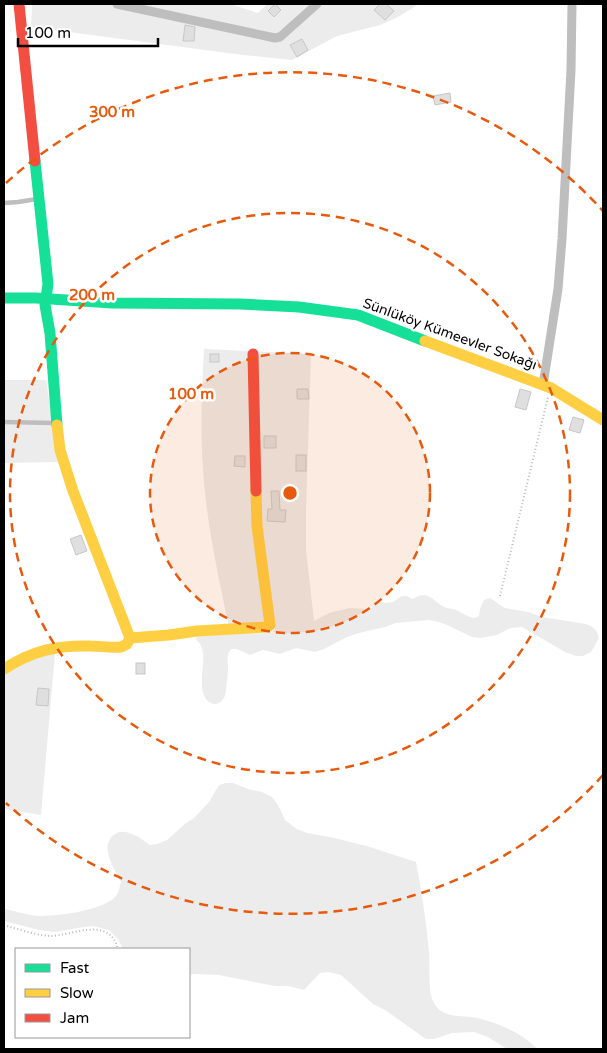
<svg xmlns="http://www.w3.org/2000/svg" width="607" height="1053" viewBox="0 0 607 1053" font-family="'Varela Round',sans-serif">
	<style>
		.green { fill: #ececec }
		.building { fill: #dfdfdf; stroke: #c7c7c7 }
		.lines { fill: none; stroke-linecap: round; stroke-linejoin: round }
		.path { stroke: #b9b9b9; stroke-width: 2; stroke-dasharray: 1 2.5; stroke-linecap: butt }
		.lane { stroke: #bebebe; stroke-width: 4.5 }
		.street { stroke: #bebebe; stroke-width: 9 }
		.fast { stroke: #16e098; stroke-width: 11 }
		.slow { stroke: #ffcf43; stroke-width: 11 }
		.jam { stroke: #f24e42; stroke-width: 11 }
		.ring { fill: none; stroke: #e8590c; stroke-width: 2.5; stroke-dasharray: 9 6 }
		.labels { text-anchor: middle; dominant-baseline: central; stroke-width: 5; stroke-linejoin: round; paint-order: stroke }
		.street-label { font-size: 14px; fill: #000; stroke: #fff }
		.centre { fill: #e8590c; stroke: #fff; stroke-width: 2.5 }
		.ring-label { font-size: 15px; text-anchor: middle; font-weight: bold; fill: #e8590c; stroke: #fff; stroke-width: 5; stroke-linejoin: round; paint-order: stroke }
	</style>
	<rect width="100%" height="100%" fill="#fff"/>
	<g class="green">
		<path d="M32 4H230L258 13 267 4H419L398 17 380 25 337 36 292 60 243 55 31 27Z"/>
		<path d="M204 349 311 354 306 512V550L314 621 329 613 349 608 368 609 372 608 376 603 381 602 386 603 393 602 402 596H407L412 599C416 598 419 595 423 595 432 595 437 604 444 607 448 609 452 608 456 610 463 613 467 617 475 618L479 616 480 609 484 600 490 598 505 608 528 612 542 617 586 624C594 627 597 630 599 638L591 652 583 656H576L565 652 522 627 510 628 497 635 480 638 472 637 445 624 435 621 428 620 396 623 385 627 359 633 347 637 324 649 315 652 296 648 280 654 263 650 250 655 237 649H231C229 652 229 651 228 655 227 659 228 663 228 667 228 674 227 682 226 690 226 701 215 710 206 699 196 684 208 660 201 646 200 643 198 642 196 639L197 635 271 633 275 630V626L229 627C218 575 206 521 203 468 200 428 202 388 204 349Z"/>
		<path d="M4 380H46L59 462 4 463Z"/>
		<path d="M55 653 41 815 4 809V675L33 659Z"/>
		<path d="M226 783H233L248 789 262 792 272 797 278 805 285 820 297 829 307 833 330 837 367 846 416 862C422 892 426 922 429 952 430 964 428 992 433 1001 440 1019 462 1015 477 1018 496 1022 524 1034 537 1049H507L488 1037 474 1032 452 1033 434 1039H426L385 1010 373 1004 341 975 329 972 320 973 304 990 288 986H275L219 975 194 974 189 975V949H123L118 939 109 930 93 926 77 928 55 932 39 930 4 921V909C15 911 27 915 38 916 57 916 108 911 118 893 119 890 120 885 121 882 116 873 110 863 108 852 105 840 116 828 129 833 137 835 144 841 150 845L157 844 167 840 186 823 194 818 209 802 219 785Z"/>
	</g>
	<g class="building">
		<path d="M275 4 281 10 274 17 268 11Z"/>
		<path d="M380 4H386L394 11 385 20 374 10Z"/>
		<path d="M185 25 195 27 194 41H183Z"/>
		<path d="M302 39 308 50 297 57 290 45Z"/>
		<path d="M450 93 451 102 435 105 433 96Z"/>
		<rect x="210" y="354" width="9" height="8"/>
		<path d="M297 389H308L309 399H297Z"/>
		<path d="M520 389 531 392 526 410 515 407Z"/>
		<path d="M573 417 584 420 580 433 569 430Z"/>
		<rect x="264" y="436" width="12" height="12"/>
		<rect x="296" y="455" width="10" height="16"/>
		<path d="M235 456H245V467L234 466Z"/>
		<path d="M271 491H279L280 510H286L285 522 267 521 268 509H272Z"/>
		<path d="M81 535 87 551 76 555 70 539Z"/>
		<rect x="136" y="663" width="9" height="11"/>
		<path d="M38 688 49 689 48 706 36 705Z"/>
	</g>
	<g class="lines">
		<g class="path">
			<path d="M500 596 548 397"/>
			<path d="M4 925C18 929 34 935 50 936 72 936 109 915 118 949"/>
		</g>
		<g class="lane">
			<path d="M4 203 18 202 37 199"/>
			<path d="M4 422 55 423"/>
		</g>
		<g class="street">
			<path d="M117 4 275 38 280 37 317 4"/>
			<path d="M543 385 558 289 562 239 571 70 572 4"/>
		</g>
		<g class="fast">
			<path d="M35 161 48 284 45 305 50 333 57 425"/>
			<path d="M4 298H36L112 303 240 304 299 307 358 315 425 341"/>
		</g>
		<g class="slow">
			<path d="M425 341 551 388 603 420"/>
			<path d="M130 638 169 635 197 631 267 627 270 625 257 526 256 491"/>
			<path d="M4 669C32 651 56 645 90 646 100 646 110 648 121 647L127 644 130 638 73 491 60 450 57 425"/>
		</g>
		<g class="jam">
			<path d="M19 4 35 161"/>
			<path d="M253 354 256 491"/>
		</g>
	</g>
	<circle cx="290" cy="493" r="140" fill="#e8590c" fill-opacity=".12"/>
	<g class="ring">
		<circle cx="290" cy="493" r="140"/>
		<circle cx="290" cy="493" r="280"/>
		<path d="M603 775A421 421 0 0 1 6 803M6 183A421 421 0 0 1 603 211"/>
	</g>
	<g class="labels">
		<g class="street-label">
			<text transform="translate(450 334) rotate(20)">Sünlüköy Kümeevler Sokağı</text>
		</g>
	</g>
	<circle cx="290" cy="493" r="8" class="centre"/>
	<g class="ring-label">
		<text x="112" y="117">300 m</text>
		<text x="92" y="300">200 m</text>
		<text x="191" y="399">100 m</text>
	</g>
	<rect width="607" height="1053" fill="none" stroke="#000000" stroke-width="10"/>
	<rect x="15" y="948" width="175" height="90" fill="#ffffff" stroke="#999999"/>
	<rect x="25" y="964" width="25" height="8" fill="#16e098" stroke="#999999"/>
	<text x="60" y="973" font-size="15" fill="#000000">Fast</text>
	<rect x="25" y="989" width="25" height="8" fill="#ffcf43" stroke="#999999"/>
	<text x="60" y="998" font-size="15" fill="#000000">Slow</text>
	<rect x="25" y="1014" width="25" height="8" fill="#f24e42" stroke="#999999"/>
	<text x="60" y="1023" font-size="15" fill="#000000">Jam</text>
	<path d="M18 38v8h140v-8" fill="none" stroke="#000000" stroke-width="2.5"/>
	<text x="25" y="38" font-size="15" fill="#000000" stroke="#ffffff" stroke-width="4" paint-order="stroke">100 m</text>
</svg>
